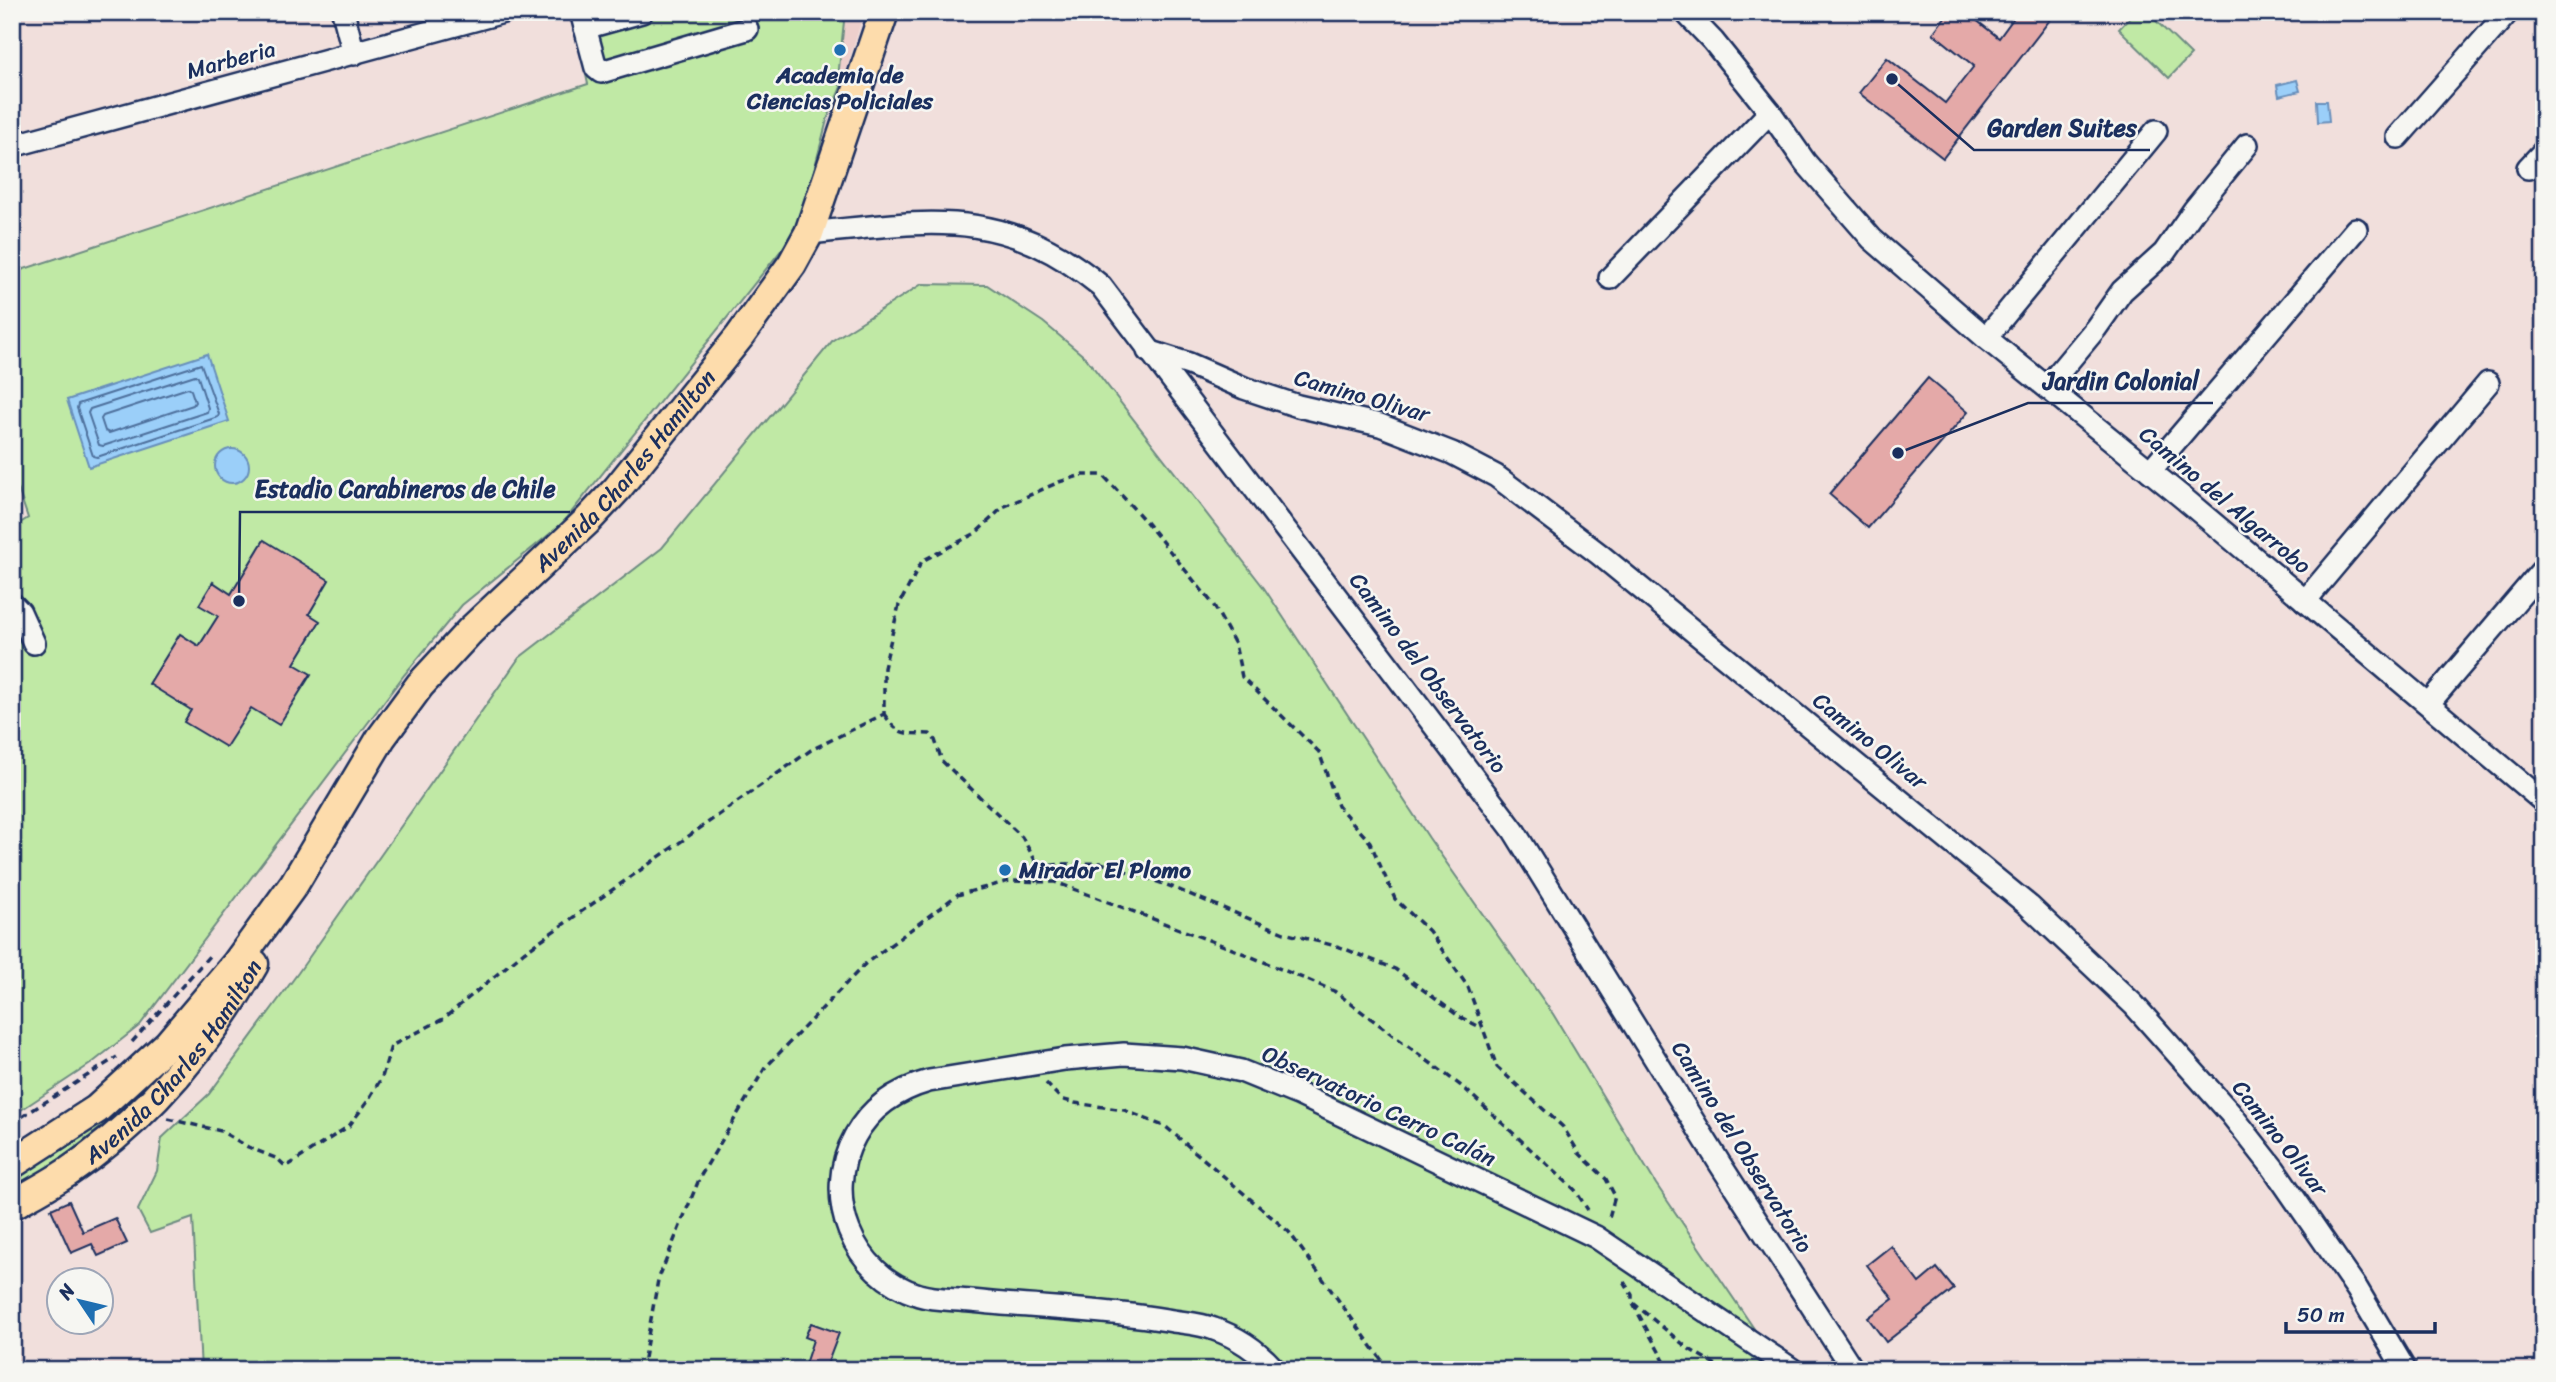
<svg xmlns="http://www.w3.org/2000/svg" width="2556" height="1382" viewBox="0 0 2556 1382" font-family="Sriracha,sans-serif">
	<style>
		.built { fill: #edcfcc }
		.green { fill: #c0e9a5; stroke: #6e8c82; stroke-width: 2 }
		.water { fill: #9bcff9; stroke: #688fbb; stroke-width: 2 }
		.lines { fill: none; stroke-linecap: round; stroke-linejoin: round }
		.shore { stroke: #4e6f9c; stroke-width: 2 }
		.building { fill: #e4a9a8; stroke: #1b2f5e; stroke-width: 2 }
		.minor-casing { stroke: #1b2f5e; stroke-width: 26 }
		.major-casing { stroke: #1b2f5e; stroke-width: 33 }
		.path { stroke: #1b2f5e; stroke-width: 3.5; stroke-dasharray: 7 5; stroke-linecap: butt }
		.minor { stroke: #f6f6f2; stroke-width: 21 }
		.major { stroke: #fddcac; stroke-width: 28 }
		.poi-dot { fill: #1f6fb2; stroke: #f6f6f2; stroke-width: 2.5 }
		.labels { text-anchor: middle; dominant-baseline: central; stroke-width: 5; stroke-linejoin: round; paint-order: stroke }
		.street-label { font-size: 23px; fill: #1b2f5e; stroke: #f6f6f2 }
		.poi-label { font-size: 23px; font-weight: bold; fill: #1b2f5e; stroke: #f6f6f2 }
		.leader { fill: none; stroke: #1b2f5e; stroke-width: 2.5 }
		.callout-dot { fill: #1b2f5e; stroke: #f6f6f2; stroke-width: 2.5 }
		.callout-label { font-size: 24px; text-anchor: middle; font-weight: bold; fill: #1b2f5e; stroke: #f6f6f2; stroke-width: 5; stroke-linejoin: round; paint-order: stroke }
	</style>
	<rect width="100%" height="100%" fill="#f1dfdc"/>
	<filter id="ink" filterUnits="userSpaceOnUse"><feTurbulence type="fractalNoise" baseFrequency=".0143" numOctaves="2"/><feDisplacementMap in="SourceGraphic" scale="14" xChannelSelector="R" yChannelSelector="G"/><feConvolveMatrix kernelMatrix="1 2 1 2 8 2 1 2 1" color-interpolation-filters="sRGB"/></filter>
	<g filter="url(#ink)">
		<path class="built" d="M814 12H864L841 87Z"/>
		<g class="green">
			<path d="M572 12H845L838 78 841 87 827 120 799 228 562 524 462 605 404 675 140 1025 92 1063 12 1116V528L28 518 12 471V273L588 84Z"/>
			<path d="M2135 12H2147L2191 55 2169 78 2119 29Z"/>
			<path d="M922 284 987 285 1043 322 1086 358 1264 588 1429 838 1553 1014 1656 1184 1782 1370H201L193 1218 150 1233 138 1210 157 1171 162 1138 209 1094 298 973 519 658 662 548 833 340Z"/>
			<path d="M109 1113 114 1116C82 1145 49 1167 12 1190V1178L79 1137Z"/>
		</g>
		<g class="water">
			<path d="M2297 80 2300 91 2279 96 2277 85Z"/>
			<path d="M2317 101H2327L2329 121 2318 122Z"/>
			<path d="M207 354 229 421 89 467 67 400Z"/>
			<circle cx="232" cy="466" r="17"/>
		</g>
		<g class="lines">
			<g class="shore">
				<path d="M201 364 219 414 218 417 97 457 93 456 77 408 78 404Z"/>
				<path d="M195 375 198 377 208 408 207 412 103 446 99 445 88 413 90 409Z"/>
				<path d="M188 388 191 390 195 402 193 405 109 433 105 431 101 419 103 416Z"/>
			</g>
		</g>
		<g class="building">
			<path d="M1949 12H1966L1999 38 2018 12H2056L1943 158 1859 93 1887 58 1945 103 1974 66 1933 33Z"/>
			<path d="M1928 378 1968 412 1868 528 1829 494Z"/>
			<path d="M264 540 329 580 309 614 320 621 294 664 311 674 279 725 251 708 226 747 184 722 191 710 149 684 180 634 199 646 218 616 199 605 213 582 231 594Z"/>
			<path d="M69 1201 83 1232 115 1218 127 1243 98 1256 92 1244 71 1253 51 1209Z"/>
			<path d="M1891 1246 1919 1283 1937 1268 1954 1289 1886 1342 1868 1318 1893 1299 1867 1265Z"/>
			<path d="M811 1323 839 1333 825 1370H793L795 1364 804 1367 813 1340 805 1337Z"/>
		</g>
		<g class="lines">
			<g class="minor-casing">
				<g id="minor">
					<path d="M343 12 354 54"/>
					<path d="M581 12 596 68 601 72 747 29"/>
					<path d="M1685 12 1713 41 1770 112 1805 162 1872 239 1986 338 2182 497 2544 802"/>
					<path d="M585 28 642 12"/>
					<path d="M2398 137 2508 12"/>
					<path d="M12 146 503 12"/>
					<path d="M2528 168 2544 151"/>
					<path d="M809 233C927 222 1001 204 1101 286L1514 831 1720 1164 1853 1370"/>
					<path d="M1610 278 1770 112"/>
					<path d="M1986 338 2156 131"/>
					<path d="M1148 351 1189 364 1244 388 1298 406 1380 425 1452 453 1496 476 1599 554 2029 906 2134 1005 2230 1113 2274 1169 2357 1289 2405 1370"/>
					<path d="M2047 387 2096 328 2122 291 2164 253 2194 210 2247 145"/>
					<path d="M2150 471 2356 229"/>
					<path d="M2305 601 2488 383"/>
					<path d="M12 604 20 612 34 643"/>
					<path d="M2429 703 2544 568"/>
					<path d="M1275 1370C1258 1351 1238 1337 1214 1329 1199 1323 1182 1323 1167 1320 1102 1309 1036 1308 971 1301 954 1299 935 1300 919 1295 852 1275 821 1196 855 1136 871 1107 897 1090 929 1081L1065 1059 1124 1054 1182 1058 1241 1071 1300 1095 1596 1237 1793 1370"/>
				</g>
			</g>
			<g class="major-casing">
				<g id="major">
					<path id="s1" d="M12 1164 97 1109 168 1044 236 964 294 884 381 738 420 685 470 631 587 521 617 489 740 336 792 264 809 233 884 12"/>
					<path id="s2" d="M12 1205C31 1194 50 1184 68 1172 146 1120 208 1045 254 964"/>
				</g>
			</g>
			<g class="path">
				<path d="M884 714C900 737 903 733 930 734L935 740 942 761 1022 837 1039 867 1036 882"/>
				<path d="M1039 867 1061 864 1101 863 1167 885 1284 933 1340 947 1395 969 1460 1017 1482 1028"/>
				<path d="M132 1042 211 954"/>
				<path d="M1046 1083 1061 1099 1075 1103 1124 1110 1166 1127 1289 1232 1389 1370"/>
				<path d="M168 1119 221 1131 248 1147 278 1159 286 1167 349 1126 367 1102 382 1077 391 1046 443 1019 524 952 811 750 884 714V668L899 605 922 561 976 533 1003 507 1059 482 1082 475H1103L1146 522 1213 604 1235 644 1242 677 1319 752 1338 806 1370 842 1395 899 1429 931 1468 987 1497 1067 1563 1127 1579 1153 1606 1179 1615 1196 1608 1221"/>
				<path d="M12 1123 117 1057"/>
				<path d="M1624 1282 1632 1295V1302L1689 1349 1725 1370"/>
				<path d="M1633 1304 1669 1370"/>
				<path d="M1642 1364 1649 1370"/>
				<path d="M647 1370 644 1358 658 1280 700 1177 765 1068 865 964 957 895 1009 881 1055 882 1235 950 1334 991 1464 1088 1575 1190 1588 1210"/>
			</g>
			<use href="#minor" class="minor"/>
			<use href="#major" class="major"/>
		</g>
	</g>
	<g class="poi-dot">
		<circle cx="840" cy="50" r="7"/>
		<circle cx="1005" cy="870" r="7"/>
	</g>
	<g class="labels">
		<g class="street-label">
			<text transform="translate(231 60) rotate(-15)">Marberia</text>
			<text transform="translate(1362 396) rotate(16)">Camino Olivar</text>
			<text stroke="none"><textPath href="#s1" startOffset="934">Avenida Charles Hamilton</textPath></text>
			<text transform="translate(2225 500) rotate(40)">Camino del Algarrobo</text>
			<text transform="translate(1428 673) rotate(53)">Camino del Observatorio</text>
			<text transform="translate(1870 741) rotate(39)">Camino Olivar</text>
			<text stroke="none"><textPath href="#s2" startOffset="219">Avenida Charles Hamilton</textPath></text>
			<text transform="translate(1379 1106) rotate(25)">Observatorio Cerro Calán</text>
			<text transform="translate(2280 1138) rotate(52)">Camino Olivar</text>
			<text transform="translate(1742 1147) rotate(58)">Camino del Observatorio</text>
		</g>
		<g class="poi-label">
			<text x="840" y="75">Academia de<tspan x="840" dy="26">Ciencias Policiales</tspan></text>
			<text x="1019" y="870" text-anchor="start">Mirador El Plomo</text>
		</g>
	</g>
	<path class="leader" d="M1892 79L1974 150H2150M1898 453L2028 403H2213M239 601L240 512H570"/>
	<g class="callout-dot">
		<circle cx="1892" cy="79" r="7"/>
		<circle cx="1898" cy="453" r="7"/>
		<circle cx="239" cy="601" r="7"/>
	</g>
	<g class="callout-label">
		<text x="2062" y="136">Garden Suites</text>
		<text x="2121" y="389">Jardin Colonial</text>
		<text x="405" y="497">Estadio Carabineros de Chile</text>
	</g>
	<rect width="2556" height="1382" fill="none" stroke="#f6f6f2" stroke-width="42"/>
	<rect x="21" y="21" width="2514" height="1340" fill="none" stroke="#1b2f5e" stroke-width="2.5" filter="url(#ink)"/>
	<g transform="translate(80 1301) rotate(305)"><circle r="33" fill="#f6f6f2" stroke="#9ea6b7" stroke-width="2"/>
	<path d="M0-5L12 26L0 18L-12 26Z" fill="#1f6fb2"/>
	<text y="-10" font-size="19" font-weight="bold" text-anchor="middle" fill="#1b2f5e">N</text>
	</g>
	<path d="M2286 1322v10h149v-10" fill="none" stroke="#1b2f5e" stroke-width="3.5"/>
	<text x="2297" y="1322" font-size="21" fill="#1b2f5e" stroke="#f6f6f2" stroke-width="5" paint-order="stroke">50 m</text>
</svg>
